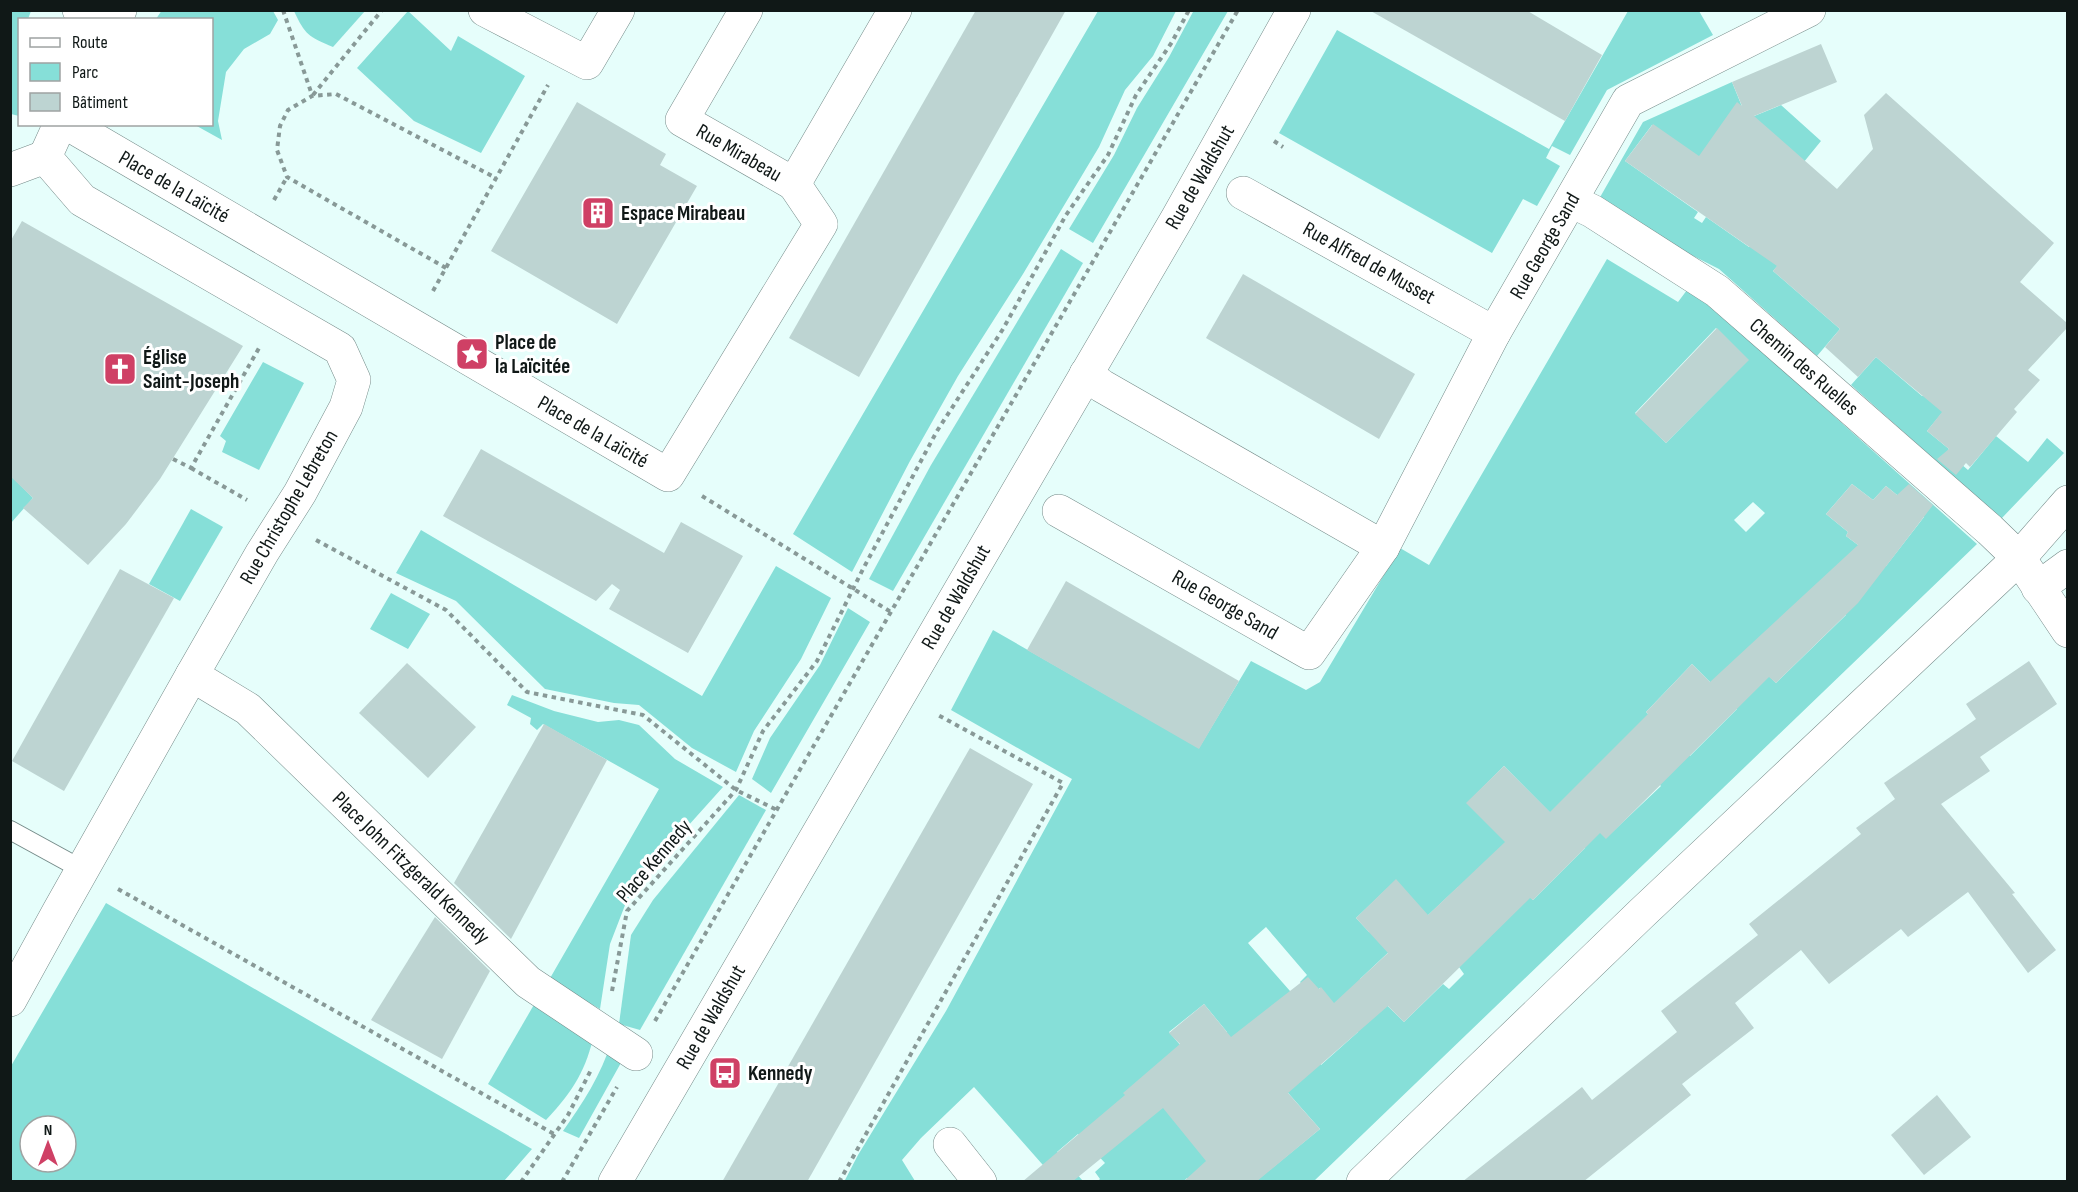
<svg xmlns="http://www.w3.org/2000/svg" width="2078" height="1192" viewBox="0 0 2078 1192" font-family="'Sofia Sans Condensed',sans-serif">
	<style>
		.green { fill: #86dfd8; fill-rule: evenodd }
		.building { fill: #bdd4d2 }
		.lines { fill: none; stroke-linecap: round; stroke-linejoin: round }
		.lane-casing { stroke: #758b89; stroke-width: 20 }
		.street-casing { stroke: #758b89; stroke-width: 34 }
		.path { stroke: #889997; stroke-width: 4; stroke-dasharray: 4.5 4.5; stroke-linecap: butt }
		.lane { stroke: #fff; stroke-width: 18 }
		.street { stroke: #fff; stroke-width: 33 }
		.labels { text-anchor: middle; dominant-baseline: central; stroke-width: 6; stroke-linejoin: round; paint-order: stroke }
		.street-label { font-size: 21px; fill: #101817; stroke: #fff }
		.poi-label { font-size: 21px; font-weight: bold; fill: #101817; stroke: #fff; text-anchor: start }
	</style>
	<rect width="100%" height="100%" fill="#e6fefb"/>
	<g class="green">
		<path d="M11 10 31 11 28 19 20 20 19 116 11 114Z"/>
		<path d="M162 10 273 11 278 20 270 34 244 49 226 72 218 121 222 140 195 125 212 124V20L156 19Z"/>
		<path d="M1194 10 1228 11 1093 243 1069 229 1114 155 1137 108 1169 57Z"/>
		<path d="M294 11H365L333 47C309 37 305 35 294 11Z"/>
		<path d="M408 11 451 51 458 36 525 76 481 153 414 121 357 68Z"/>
		<path d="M1098 11H1176L1153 56 1125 90 1099 147 1023 274 958 376 910 461 852 572 793 534Z"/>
		<path d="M1628 11H1699L1713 35 1607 90 1570 155 1552 146 1546 158 1560 166 1537 206 1523 199 1492 253 1279 133 1337 30 1549 149Z"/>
		<path d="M1732 82 1747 119 1781 105 1821 141 1768 206 1652 125 1625 161 1698 212 1694 218 1702 223 1706 217 1749 247 1803 237 1773 271 1840 329 1817 356 1719 269 1595 206 1643 122Z"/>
		<path d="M1061 249 1083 263 893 591 869 579 931 465Z"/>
		<path d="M1607 259 1678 302 1687 290 1712 307 1977 544 1314 1181H1256L1320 1129 1274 1077 1223 1181H1190L1187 1178 1183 1182 1098 1181 1100 1179 1095 1172 1105 1163 1078 1134 1057 1152 1083 1181H1057L974 1087 921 1138 902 1160 915 1181 844 1182 858 1155 946 1011 1072 779 951 710 993 630 1199 748 1251 661 1306 690 1320 682 1400 548 1429 565ZM1716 328 1748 360 1666 443 1635 413ZM1852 484 1873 500 1886 486 1924 517 1886 566 1846 536 1848 532 1826 514ZM1753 502 1765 513 1746 532 1734 520ZM1816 585 1846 615 1776 683 1744 652ZM1692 664 1737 709 1690 756 1646 712ZM1620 743 1661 786 1606 838ZM1504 766 1585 848 1533 900 1503 870 1534 837 1467 803ZM1396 880 1370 932H1369L1356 918ZM1458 887 1459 967 1464 974 1449 989 1443 984 1404 1022 1360 979ZM1266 927 1307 975 1300 982 1311 995 1320 988 1358 1032 1321 1065 1290 991 1248 943ZM1204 1004 1227 1032 1193 1060 1169 1032Z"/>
		<path d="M1876 357 1922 396 1955 397 1927 431 1949 449 1947 452 1968 470 1996 436 2028 462 2047 438 2064 453 2001 519 1851 385Z"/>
		<path d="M263 362 304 383 259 470 222 452 226 441 220 436Z"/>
		<path d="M11 476 33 498 11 523Z"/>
		<path d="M191 509 223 527 180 601 149 584Z"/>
		<path d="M421 530 702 696 776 566 831 598 801 659 754 731 736 772 692 748 639 705 614 703 545 689 456 601 396 573Z"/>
		<path d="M391 593 430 614 408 649 370 629Z"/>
		<path d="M848 608 870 622 771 793 752 779 770 738 820 665Z"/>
		<path d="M512 695 554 711 598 722 619 720 639 725 675 759 723 787 661 856 627 900 610 944 600 1009 549 980 659 789 543 724 537 730 530 724 531 718 507 705Z"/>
		<path d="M739 795 766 810 640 1030 619 1024 631 935 653 900Z"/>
		<path d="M106 903 473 1115 532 1149 504 1181H11V1066ZM30 1126H66V1162H30Z"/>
		<path d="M539 996 595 1031C586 1070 574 1090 546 1120L488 1084Z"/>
		<path d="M611 1042 627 1052 579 1138 563 1131C582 1104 602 1074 611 1042Z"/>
	</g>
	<g class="building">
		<path d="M976 10H1066L859 377 789 338Z"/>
		<path d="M1369 10H1526L1602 55 1565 121Z"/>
		<path d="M1821 44 1837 82 1754 116 1837 189 1873 149 1864 115 1886 93 2054 243 2020 282 2067 323V328L2028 370 2040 380 2014 409 2017 412 1970 467 1966 463 1956 475 1937 459 1949 449 1927 431 1942 412 1876 357 1858 377 1825 347 1840 329 1773 271 1777 266 1625 161 1653 124 1699 156 1737 102 1742 106 1732 82Z"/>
		<path d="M577 102 666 154 660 165 697 186 617 324 491 251Z"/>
		<path d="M22 221 243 346 160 479 126 524 88 565 23 508 33 498 10 476V242Z"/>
		<path d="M1243 274 1415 374 1379 439 1206 338Z"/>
		<path d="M1717 328 1749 360 1666 443 1635 414Z"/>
		<path d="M481 449 664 553 681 522 743 556 688 653 609 609 620 590 612 584 596 601 443 516Z"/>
		<path d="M1852 484 1873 500 1886 486 1897 495 1909 484 1933 505 1858 603 1776 683 1769 677 1606 839 1600 833 1533 900 1530 898 1404 1022 1388 1006 1288 1093 1320 1129 1256 1182H1183L1206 1161 1163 1108 1072 1182H1022L1125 1095 1123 1093 1180 1044 1169 1033 1204 1004 1231 1037 1308 977 1319 989 1321 987 1334 1003 1388 953 1356 918 1396 879 1428 915 1505 842 1466 803 1504 766 1550 812 1648 714 1646 712 1692 664 1710 682 1858 545 1846 536 1848 532 1826 514Z"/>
		<path d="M120 569 174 598 64 791 12 761Z"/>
		<path d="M1066 581 1239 681 1199 749 1027 650Z"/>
		<path d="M2029 661 2057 704 1980 757 1990 771 1941 804 2015 893 2012 894 2056 950 2028 973 1968 892 1908 937 1901 929 1829 984 1801 950 1735 1003 1754 1028 1682 1084 1691 1095 1583 1182H1462L1582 1087 1592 1100 1677 1032 1661 1011 1758 935 1749 924 1861 834 1856 828 1895 799 1884 783 1976 719 1966 704Z"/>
		<path d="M407 663 476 727 428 778 359 713Z"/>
		<path d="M544 724 607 760 511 939 454 883Z"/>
		<path d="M970 748 1033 784 807 1182H722Z"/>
		<path d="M435 917 490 971 442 1059 371 1020Z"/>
		<path d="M1937 1095 1971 1137 1924 1175 1891 1135Z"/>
	</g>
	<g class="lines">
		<g class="lane-casing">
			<path id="lane" d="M10 830 83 870"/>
		</g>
		<g class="street-casing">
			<g id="street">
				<path d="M79 10 94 20"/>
				<path d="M485 10 587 63 618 10"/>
				<path d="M746 10 682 120 794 184 895 10"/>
				<path d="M115 20 120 10"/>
				<path d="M68 124 668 475 821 224 794 184"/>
				<path d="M10 170 45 157"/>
				<path d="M1243 193 1494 333"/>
				<path d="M1571 201 1592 211 1717 291 1990 530 2019 558 2068 631"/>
				<path d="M1086 374 1102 386 1383 547 1494 333 1628 101 1809 10"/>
				<path d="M1059 511 1309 653 1383 547"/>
				<path d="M2038 588 2068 566"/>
				<path d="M192 675 248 709 528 982 636 1054"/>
				<path d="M10 1000 59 911 192 675 262 553 300 493 346 407 354 380 340 349 82 200 45 157 60 124"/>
				<path d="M950 1144 980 1182"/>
				<path d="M615 1182 1178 217 1294 10"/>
				<path d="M1363 1182 1642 913 2019 558 2068 502"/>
			</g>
		</g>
		<g class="path">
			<path d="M283 10 312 95"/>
			<path d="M313 95 382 10"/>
			<path d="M1274 141 1283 147"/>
			<path d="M274 200 287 177"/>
			<path d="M446 268 287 177 277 150 280 126 288 110 312 96 336 94 496 178"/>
			<path d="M433 291 548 85"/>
			<path d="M173 459 191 468 259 348"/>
			<path d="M191 468 247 500"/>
			<path d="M702 496 891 612"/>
			<path d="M316 540 446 610 527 692 643 715 736 790 777 810"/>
			<path d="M118 889 554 1134"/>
			<path d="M612 991 627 911 736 790 763 731 817 661 863 569 937 431 1003 329 1066 215 1108 155 1136 95 1172 42 1189 10"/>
			<path d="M655 1021 1238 10"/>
			<path d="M521 1182 568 1115 591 1070"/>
			<path d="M562 1182 617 1087"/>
			<path d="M839 1182 1063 783 938 715"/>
		</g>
		<use href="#lane" class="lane"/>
		<use href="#street" class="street"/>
	</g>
	<defs>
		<g id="building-square" transform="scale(1.725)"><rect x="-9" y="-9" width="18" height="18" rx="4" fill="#cf4065" stroke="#fff"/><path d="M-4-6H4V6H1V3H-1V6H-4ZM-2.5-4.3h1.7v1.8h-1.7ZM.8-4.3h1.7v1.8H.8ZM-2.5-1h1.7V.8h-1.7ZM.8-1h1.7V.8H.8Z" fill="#fff"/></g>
		<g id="sight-square" transform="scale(1.725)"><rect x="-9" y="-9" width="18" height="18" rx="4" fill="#cf4065" stroke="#fff"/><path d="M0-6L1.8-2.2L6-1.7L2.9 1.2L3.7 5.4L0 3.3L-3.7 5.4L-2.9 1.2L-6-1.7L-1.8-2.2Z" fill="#fff"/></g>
		<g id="church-square" transform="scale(1.725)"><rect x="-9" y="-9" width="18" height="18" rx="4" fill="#cf4065" stroke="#fff"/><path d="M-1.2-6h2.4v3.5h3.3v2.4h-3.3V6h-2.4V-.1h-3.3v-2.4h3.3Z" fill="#fff"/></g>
		<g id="bus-square" transform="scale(1.725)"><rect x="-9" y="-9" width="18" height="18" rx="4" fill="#cf4065" stroke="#fff"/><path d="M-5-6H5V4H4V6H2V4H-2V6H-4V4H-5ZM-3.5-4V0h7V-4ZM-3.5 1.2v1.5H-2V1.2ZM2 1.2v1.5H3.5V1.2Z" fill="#fff"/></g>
	</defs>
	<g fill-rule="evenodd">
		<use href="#building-square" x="598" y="213"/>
		<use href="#sight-square" x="472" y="354"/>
		<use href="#church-square" x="120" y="369"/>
		<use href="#bus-square" x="725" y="1073"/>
	</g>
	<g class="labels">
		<g class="street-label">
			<text transform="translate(739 153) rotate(30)">Rue Mirabeau</text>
			<text transform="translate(1200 177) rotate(-60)">Rue de Waldshut</text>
			<text transform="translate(174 187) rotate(30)">Place de la Laïcité</text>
			<text transform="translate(1545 246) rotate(-60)">Rue George Sand</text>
			<text transform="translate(1369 263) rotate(29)">Rue Alfred de Musset</text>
			<text transform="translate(1804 367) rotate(41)">Chemin des Ruelles</text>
			<text transform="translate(593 432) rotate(30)">Place de la Laïcité</text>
			<text transform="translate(289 507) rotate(-60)">Rue Christophe Lebreton</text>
			<text transform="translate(956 597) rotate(-60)">Rue de Waldshut</text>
			<text transform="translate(1225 605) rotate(30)">Rue George Sand</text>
			<text transform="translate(654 861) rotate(-49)">Place Kennedy</text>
			<text transform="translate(411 868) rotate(44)">Place John Fitzgerald Kennedy</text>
			<text transform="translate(711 1017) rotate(-60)">Rue de Waldshut</text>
		</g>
		<g class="poi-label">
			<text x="621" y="213">Espace Mirabeau</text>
			<text x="495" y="342">Place de<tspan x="495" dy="24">la Laïcitée</tspan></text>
			<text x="143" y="357">Église<tspan x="143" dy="24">Saint-Joseph</tspan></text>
			<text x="748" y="1073">Kennedy</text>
		</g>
	</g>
	<rect width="2078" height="1192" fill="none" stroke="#101817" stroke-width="24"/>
	<rect x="18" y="18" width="195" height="108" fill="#ffffff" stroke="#9fa3a2" stroke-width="1.5"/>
	<rect x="30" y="38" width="30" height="9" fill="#ffffff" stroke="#9fa3a2" stroke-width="1.5"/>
	<text x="72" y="48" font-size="18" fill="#101817">Route</text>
	<rect x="30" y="63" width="30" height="18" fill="#86dfd8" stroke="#9fa3a2" stroke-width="1.5"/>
	<text x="72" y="78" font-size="18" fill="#101817">Parc</text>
	<rect x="30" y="93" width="30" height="18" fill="#bdd4d2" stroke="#9fa3a2" stroke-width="1.5"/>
	<text x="72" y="108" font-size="18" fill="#101817">Bâtiment</text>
	<g transform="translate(48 1144)"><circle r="28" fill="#ffffff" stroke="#9fa3a2" stroke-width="1.5"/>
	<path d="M0-4.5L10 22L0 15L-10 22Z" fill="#cf4065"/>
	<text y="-9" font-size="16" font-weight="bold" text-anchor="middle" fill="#101817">N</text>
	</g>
</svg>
